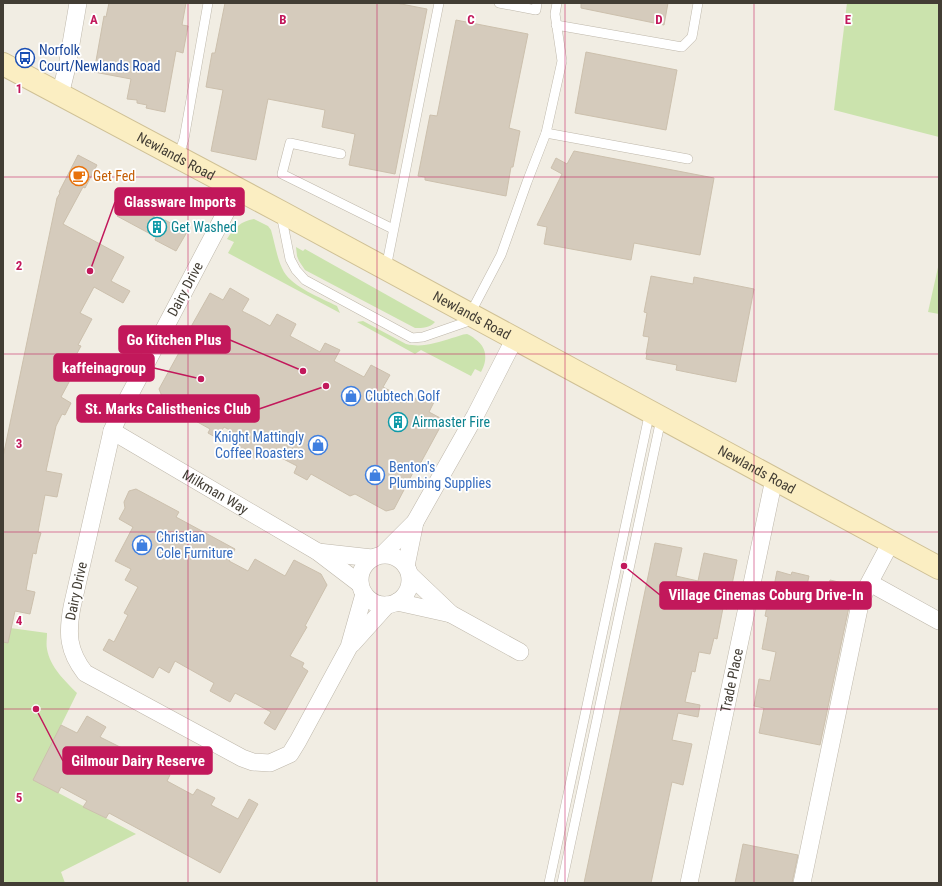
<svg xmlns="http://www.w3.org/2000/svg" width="942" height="886" viewBox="0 0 942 886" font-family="'Roboto Condensed',sans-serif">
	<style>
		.green { fill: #cbe3ad }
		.building { fill: #d5cbbc; stroke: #ccc0ad }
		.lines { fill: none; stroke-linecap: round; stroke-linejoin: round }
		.lane-casing { stroke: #beb7aa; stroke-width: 10 }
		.street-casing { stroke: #beb7aa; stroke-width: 18 }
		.secondary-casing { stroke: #cfc095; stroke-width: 24 }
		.lane { stroke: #fff; stroke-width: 9 }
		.street { stroke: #fff; stroke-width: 17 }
		.secondary { stroke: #fbeec2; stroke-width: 22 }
		.grid { fill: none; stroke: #c2185b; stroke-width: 1; stroke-opacity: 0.55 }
		.labels { text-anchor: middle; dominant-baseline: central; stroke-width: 3.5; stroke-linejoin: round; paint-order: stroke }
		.transit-label { font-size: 14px; fill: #164399; stroke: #fff; text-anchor: start }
		.street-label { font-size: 14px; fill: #423d34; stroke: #fff }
		.food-label { font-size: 14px; fill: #c56008; stroke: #fff; text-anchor: start }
		.culture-label { font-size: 14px; fill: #0d838f; stroke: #fff; text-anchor: start }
		.shop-label { font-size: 14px; fill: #366cbe; stroke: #fff; text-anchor: start }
		.grid-label { font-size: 13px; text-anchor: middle; font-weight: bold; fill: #c2185b; stroke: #fff; stroke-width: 3.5; stroke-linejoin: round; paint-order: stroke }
		.leader { fill: none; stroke: #c2185b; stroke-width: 1.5 }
		.callout-dot { fill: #c2185b; stroke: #fff; stroke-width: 1.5 }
		.callout { fill: #c2185b; stroke: #c2185b; stroke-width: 1.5 }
		.callout-label { font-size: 15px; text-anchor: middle; font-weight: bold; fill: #fff }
	</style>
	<rect width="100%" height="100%" fill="#f1ede3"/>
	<g class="green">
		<path d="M847 3H939V137L834 110Z"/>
		<path d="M254 219 268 226 271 230C275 243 277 260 284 272 293 287 321 298 337 306L340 313 228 253 234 242 227 239C234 228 241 221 254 219Z"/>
		<path d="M296 247 303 251 305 249 435 322C430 328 422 328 415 328L305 270 299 261 297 256Z"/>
		<path d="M939 263V314L928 312Z"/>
		<path d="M363 321 406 344C422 348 436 343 452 338 457 337 462 334 467 334 470 335 473 337 475 339 487 347 488 360 481 372L475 369 471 376 421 350 415 354 357 322Z"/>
		<path d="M3 627 47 633C47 639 46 644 47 649 50 667 65 681 77 693L34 780 136 834 61 872 65 883H3Z"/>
	</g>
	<g class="building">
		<path d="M109 3H186L182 25 188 26 183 53 176 51 165 112 146 108 147 105 137 103V100L127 99 131 79 94 72 104 16 106 17Z"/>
		<path d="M225 3H396L427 9 395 174 349 165 355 134 322 127 325 110 268 99 256 160 211 151 223 90 206 87 212 53H215Z"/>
		<path d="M581 3H668L664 25 581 8Z"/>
		<path d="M456 20 528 34 509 128 520 131 513 167H511L506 196 425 180V177L418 176 430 115 437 116Z"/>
		<path d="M586 52 677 70 666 130 575 113Z"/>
		<path d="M574 151 714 178 700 255 634 243 631 260 544 244 547 227 537 225 562 174 551 168 556 158 567 164Z"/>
		<path d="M78 155 97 165 85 188 83 187 63 224 124 257 111 281 130 291 123 303 94 287 80 313 92 319 78 345 81 346 69 368 75 371 61 397 71 403 65 415 62 414 56 426 46 471 62 474 57 497 45 495 38 532 41 533 38 543 36 554 33 553 26 590 35 592 30 614 15 611 8 643 3 642V457L57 198 60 193 59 192Z"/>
		<path d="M125 201 164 222 165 220 187 232 176 251 155 240 156 237 117 216Z"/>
		<path d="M651 276 693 284 694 277 754 289 736 382 676 370 677 365 646 359 647 354H646L649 337 643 336 647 313 644 312Z"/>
		<path d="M230 288 249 299 242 311 256 318 270 326 277 314 296 324 290 336 320 352 325 343 340 350 334 361 364 377 371 365 390 375 383 387 413 403 419 393 434 402 429 412 444 420 419 466 417 465 394 509 386 511 355 494 350 496 311 474 307 480 294 473 297 466 262 448 256 459 237 449 243 437 224 427 217 438 208 433 210 429 165 404 159 389 181 349 179 348 210 293 223 300Z"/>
		<path d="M136 489 179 512 176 517 235 549 229 561 248 571 255 559 285 576 294 560 321 574 327 585 305 626 307 627 290 656 304 663 302 667 308 671 275 730 264 723 271 712 235 693 230 702 210 691 214 683 175 661 169 673 159 667 153 678 103 650 109 639 114 642 128 615 124 613 138 587 125 580 131 569 115 561 133 527 119 519 125 508 124 502 129 491Z"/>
		<path d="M655 543 682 548 676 576 698 581 704 553 737 560 727 609 723 608 717 639 714 638 710 654 699 652 695 672 692 671 685 702 700 705 698 717 678 713 672 740 692 744 683 785 672 782 651 883H584Z"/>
		<path d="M777 571 791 575 792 572 809 576 803 603 824 608 830 580 847 584 846 586 856 588 850 602 820 745 759 733 764 708 754 706 759 679 770 681 776 652 762 649 768 617 765 616 771 586H774Z"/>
		<path d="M87 716 106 727 100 737 126 750 122 757 149 772 152 764 170 775 167 781 193 795 197 789 215 798 211 805 238 819 249 799 258 804 220 873 109 813 106 818 83 807 87 801 61 787 58 793 33 780 61 725 77 733Z"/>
		<path d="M743 844 798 855 792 883H735Z"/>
	</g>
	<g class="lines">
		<g class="lane-casing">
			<g id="lane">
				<path d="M499 3 536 10 537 3"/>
				<path d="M556 25 682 47 692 37 698 3"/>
				<path d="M546 133 688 159"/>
				<path d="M341 154 290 143 282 174 393 229"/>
				<path d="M178 157 184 139 208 3"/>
				<path d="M281 214 290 259 296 270 305 280 412 338 423 337 475 319"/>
				<path d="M386 268 439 3"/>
				<path d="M470 314 501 255 527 182 546 133 562 61 555 14 557 3"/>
				<path d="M549 883 650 411"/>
				<path d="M562 883 661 419"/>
			</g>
		</g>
		<g class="street-casing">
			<g id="street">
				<path d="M60 95 67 67 78 3"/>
				<path d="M238 189 120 413 112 431 72 607C67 634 68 651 85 673L242 758 253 762 270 763 290 754 298 741 349 647 364 594"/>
				<path id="s1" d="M112 431 318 552 360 584"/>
				<path d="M318 552 372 558"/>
				<path d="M383 554 415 522 475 416 515 338"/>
				<circle cx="385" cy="580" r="25"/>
				<path d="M406 566 415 522"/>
				<path d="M410 575 451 614 520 652"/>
				<path d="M870 583 939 621"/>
				<path d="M397 602 451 614"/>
				<path d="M352 644 387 605"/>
				<path id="s2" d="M689 883 774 479"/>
				<path d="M802 883 860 604 866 589 891 542"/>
			</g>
		</g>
		<g class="secondary-casing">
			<g id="secondary">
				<path id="s3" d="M3 64 281 212 939 568"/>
			</g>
		</g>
		<use href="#lane" class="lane"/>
		<use href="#street" class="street"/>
		<use href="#secondary" class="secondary"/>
	</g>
	<path class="grid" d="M188 3V883M377 3V883M565 3V883M754 3V883M3 177H939M3 354H939M3 532H939M3 709H939"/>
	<defs>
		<g id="bus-ring" transform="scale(1)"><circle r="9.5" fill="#fff" stroke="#1a4fb4" stroke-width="1.5"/><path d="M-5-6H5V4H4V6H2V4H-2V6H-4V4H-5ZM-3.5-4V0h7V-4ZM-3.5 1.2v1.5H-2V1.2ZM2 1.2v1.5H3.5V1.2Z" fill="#1a4fb4"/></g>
		<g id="cafe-ring" transform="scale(1)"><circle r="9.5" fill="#fff" stroke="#e8710a" stroke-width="1.5"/><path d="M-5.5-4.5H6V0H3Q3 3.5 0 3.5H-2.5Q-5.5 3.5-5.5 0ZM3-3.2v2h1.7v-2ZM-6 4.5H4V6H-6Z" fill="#e8710a"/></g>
		<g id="building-ring" transform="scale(1)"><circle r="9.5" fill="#fff" stroke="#0f9aa8" stroke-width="1.5"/><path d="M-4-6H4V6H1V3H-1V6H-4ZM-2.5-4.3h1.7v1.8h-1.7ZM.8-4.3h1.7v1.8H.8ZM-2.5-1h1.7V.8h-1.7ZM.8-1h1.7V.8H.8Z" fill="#0f9aa8"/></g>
		<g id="shop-ring" transform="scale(1)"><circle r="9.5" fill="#fff" stroke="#3f7fe0" stroke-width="1.5"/><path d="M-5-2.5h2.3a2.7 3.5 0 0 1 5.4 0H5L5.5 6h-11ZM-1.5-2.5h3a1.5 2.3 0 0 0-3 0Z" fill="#3f7fe0"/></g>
	</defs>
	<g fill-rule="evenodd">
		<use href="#bus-ring" x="25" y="58"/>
		<use href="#cafe-ring" x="79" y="176"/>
		<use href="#building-ring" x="157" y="227"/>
		<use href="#shop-ring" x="351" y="396"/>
		<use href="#building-ring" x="398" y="422"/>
		<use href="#shop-ring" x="318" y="445"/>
		<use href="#shop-ring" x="375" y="475"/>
		<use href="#shop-ring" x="142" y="545"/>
	</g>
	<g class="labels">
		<g class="transit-label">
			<text x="39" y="50">Norfolk<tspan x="39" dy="16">Court/Newlands Road</tspan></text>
		</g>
		<g class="street-label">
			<text stroke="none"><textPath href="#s3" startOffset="196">Newlands Road</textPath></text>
			<text transform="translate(185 289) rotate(-62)">Dairy Drive</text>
			<text stroke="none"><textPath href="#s3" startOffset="532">Newlands Road</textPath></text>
			<text stroke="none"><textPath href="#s3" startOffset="856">Newlands Road</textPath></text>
			<text stroke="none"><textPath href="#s1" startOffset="120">Milkman Way</textPath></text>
			<text transform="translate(76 591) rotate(-78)">Dairy Drive</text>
			<text stroke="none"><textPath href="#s2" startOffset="207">Trade Place</textPath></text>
		</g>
		<g class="food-label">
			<text x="93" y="176">Get Fed</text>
		</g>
		<g class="culture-label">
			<text x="171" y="227">Get Washed</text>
			<text x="412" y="422">Airmaster Fire</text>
		</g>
		<g class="shop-label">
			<text x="365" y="396">Clubtech Golf</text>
			<text x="304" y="437" text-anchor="end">Knight Mattingly<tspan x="304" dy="16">Coffee Roasters</tspan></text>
			<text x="389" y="467">Benton's<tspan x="389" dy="16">Plumbing Supplies</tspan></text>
			<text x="156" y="537">Christian<tspan x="156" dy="16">Cole Furniture</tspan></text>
		</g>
	</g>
	<g class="grid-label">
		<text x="94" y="24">A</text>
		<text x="283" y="24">B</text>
		<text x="471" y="24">C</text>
		<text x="659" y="24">D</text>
		<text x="848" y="24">E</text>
		<text x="19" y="93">1</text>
		<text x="19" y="270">2</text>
		<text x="19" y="448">3</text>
		<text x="19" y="625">4</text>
		<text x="19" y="802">5</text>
	</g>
	<path class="leader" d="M90 271L115 202M303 371L230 340M201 379L154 368M326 386L259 409M624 566L660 595M36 709L63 761"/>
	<g class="callout-dot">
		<circle cx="90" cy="271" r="4"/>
		<circle cx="303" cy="371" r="4"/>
		<circle cx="201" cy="379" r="4"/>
		<circle cx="326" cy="386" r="4"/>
		<circle cx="624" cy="566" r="4"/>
		<circle cx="36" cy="709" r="4"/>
	</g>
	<g class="callout">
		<rect x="115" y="188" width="129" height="27" rx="4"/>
		<rect x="119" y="326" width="111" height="27" rx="4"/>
		<rect x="54" y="354" width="100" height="27" rx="4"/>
		<rect x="77" y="395" width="182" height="27" rx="4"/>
		<rect x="660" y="582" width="211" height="27" rx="4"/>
		<rect x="63" y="747" width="149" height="27" rx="4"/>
	</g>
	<g class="callout-label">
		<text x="180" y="207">Glassware Imports</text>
		<text x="174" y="345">Go Kitchen Plus</text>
		<text x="104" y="373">kaffeinagroup</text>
		<text x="168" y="414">St. Marks Calisthenics Club</text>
		<text x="766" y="600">Village Cinemas Coburg Drive-In</text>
		<text x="138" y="766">Gilmour Dairy Reserve</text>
	</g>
	<rect width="942" height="886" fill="none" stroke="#423d34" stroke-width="8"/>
</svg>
